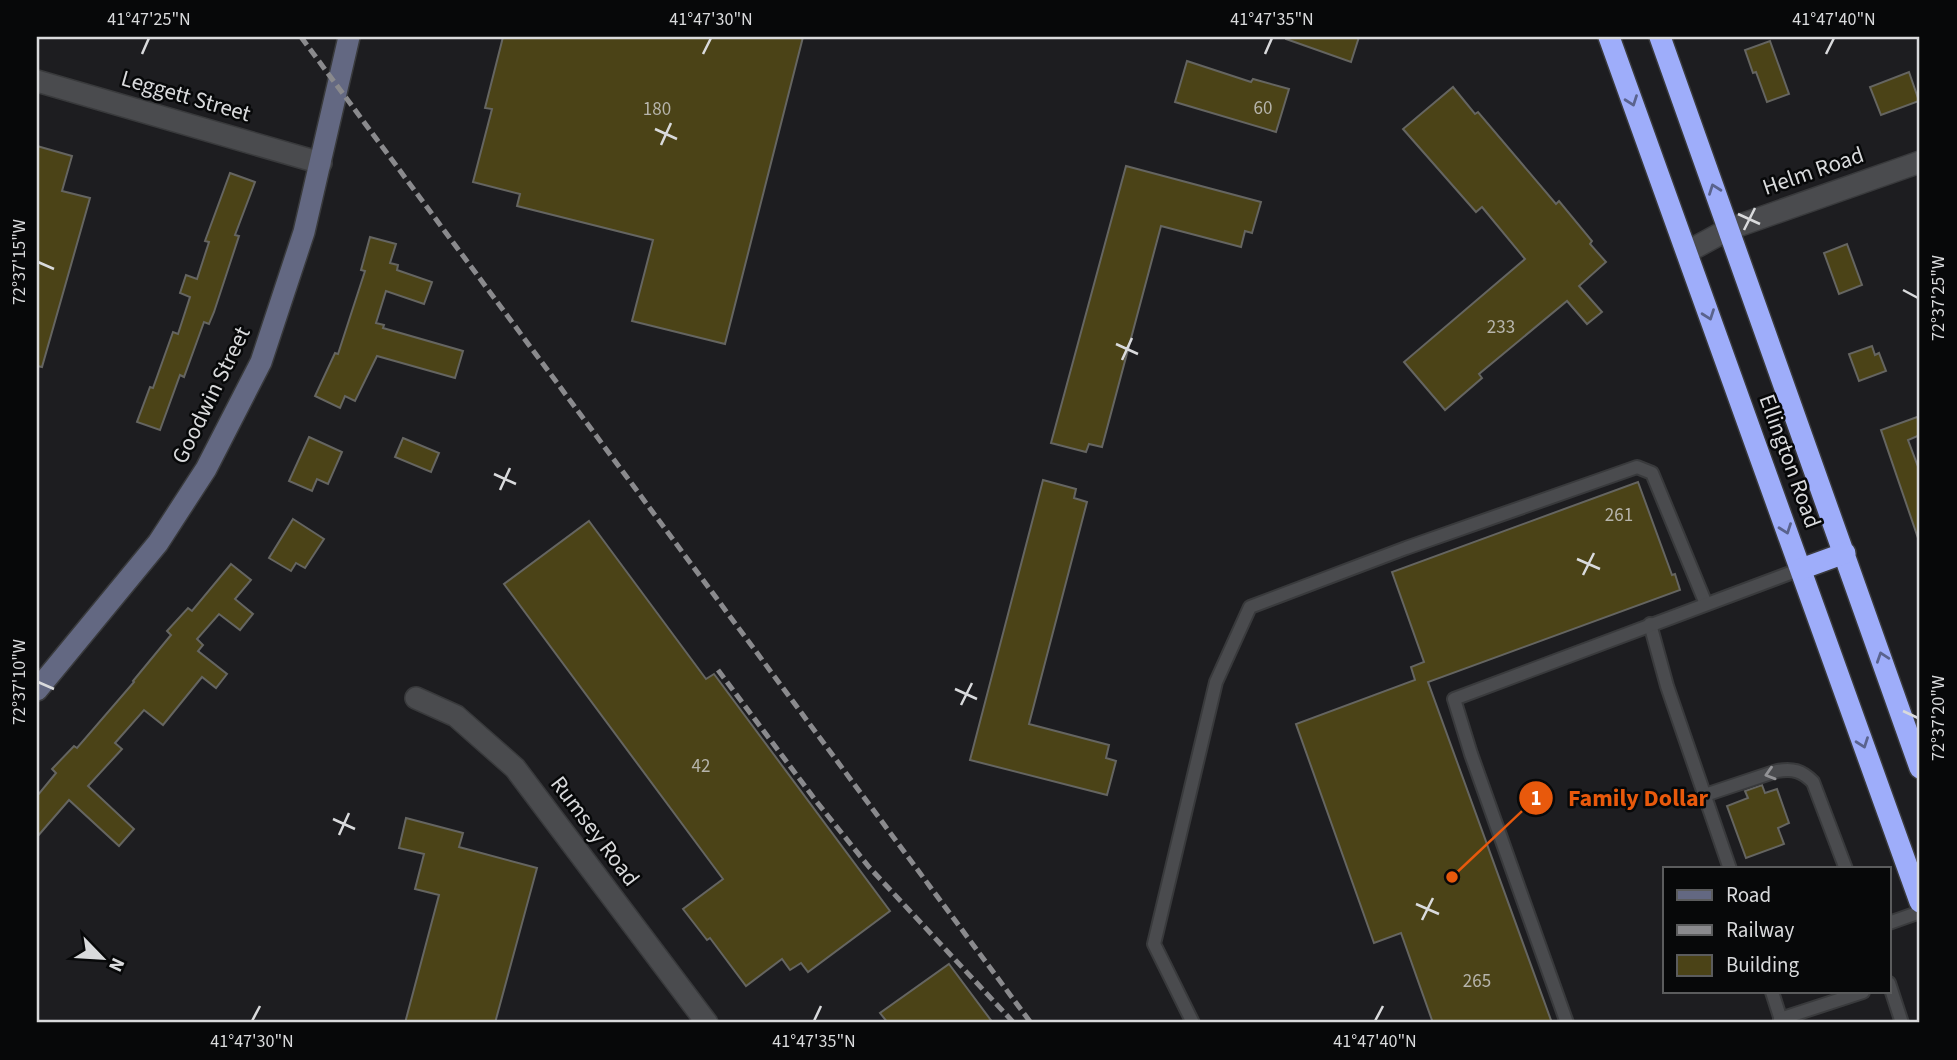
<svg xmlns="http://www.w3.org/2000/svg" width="1957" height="1060" viewBox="0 0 1957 1060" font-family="'Source Sans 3',sans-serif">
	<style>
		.building { fill: #4b4317; stroke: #656561; stroke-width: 2 }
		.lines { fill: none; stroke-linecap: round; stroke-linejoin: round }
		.lane-casing { stroke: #393a3c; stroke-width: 16 }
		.street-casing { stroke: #393a3c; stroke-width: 24 }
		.secondary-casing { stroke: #393a3c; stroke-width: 24 }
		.highway-casing { stroke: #393a3c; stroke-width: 24 }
		.lane { stroke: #4a4b4e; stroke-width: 12 }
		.street { stroke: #4a4b4e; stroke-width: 21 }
		.secondary { stroke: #636882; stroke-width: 21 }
		.highway { stroke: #9eadfa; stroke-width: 21 }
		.rail { stroke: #8a8a8d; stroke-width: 5; stroke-dasharray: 10 5; stroke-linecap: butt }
		.oneway { stroke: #5a638e }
		.oneway2 { stroke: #929295 }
		.ticks { fill: none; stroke: #d9dadc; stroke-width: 2.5 }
		.labels { text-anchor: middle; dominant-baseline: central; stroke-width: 5; stroke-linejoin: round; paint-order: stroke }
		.number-label { font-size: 19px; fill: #b6b4ab }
		.street-label { font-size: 23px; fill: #d9dadc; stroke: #070809 }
		.leader { fill: none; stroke: #e8590c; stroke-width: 2.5 }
		.callout-dot { fill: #e8590c; stroke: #070809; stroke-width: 2.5 }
		.mark-label { font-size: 21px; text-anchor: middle; font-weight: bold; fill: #fff }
		.callout-label { font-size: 24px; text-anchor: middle; font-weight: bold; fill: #e8590c; stroke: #070809; stroke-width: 5; stroke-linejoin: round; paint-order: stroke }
		.neatline { fill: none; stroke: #d9dadc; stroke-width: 2.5 }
		.ticks-label { font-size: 18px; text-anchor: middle; fill: #d9dadc }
	</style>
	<rect width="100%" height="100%" fill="#1d1d20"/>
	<g class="building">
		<path d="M503 37H803L725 344 632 321 653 240 517 206 520 194 473 182 492 109 485 108Z"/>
		<path d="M1286 37H1359L1351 62 1286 39Z"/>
		<path d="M1770 41 1789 94 1767 102 1756 72 1753 73 1745 50Z"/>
		<path d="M1187 61 1251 82 1253 79 1289 89 1276 132 1175 102Z"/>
		<path d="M1909 72 1919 101 1881 115 1870 87Z"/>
		<path d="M1453 87 1475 114 1478 112 1556 204 1559 201 1592 241 1590 244 1606 262 1579 286 1602 312 1587 324 1567 301 1479 374 1482 378 1445 410 1404 362 1525 259 1482 207 1476 212 1403 129Z"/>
		<path d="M37 146 72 156 62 191 90 198 42 367 37 366Z"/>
		<path d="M1126 166 1261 202 1252 233 1245 231 1241 247 1161 226 1102 447 1089 444 1086 452 1051 443Z"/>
		<path d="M230 173 255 182 235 235 239 236 214 312 209 324 204 322 184 377 180 375 160 430 137 422 150 387 153 388 173 332 178 334 190 297 180 293 186 275 197 279 209 242 205 241Z"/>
		<path d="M370 237 396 244 390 263 398 265 397 270 432 282 424 304 386 291 376 323 384 325 383 328 463 351 455 378 377 356 355 401 345 396 340 408 315 396 335 353 338 354 365 271 361 270Z"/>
		<path d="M1847 244 1862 285 1839 294 1824 253Z"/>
		<path d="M1872 346 1875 355 1879 353 1886 371 1859 381 1849 354Z"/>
		<path d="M1920 416V435L1908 440 1920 472V538H1918L1881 430Z"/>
		<path d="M309 437 342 452 328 484 317 479 312 491 289 481Z"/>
		<path d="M403 438 439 453 431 472 395 457Z"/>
		<path d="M1043 480 1076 489 1074 498 1087 502 1029 724 1109 745 1106 758 1116 761 1107 795 970 760Z"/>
		<path d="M1638 482 1672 575 1675 574 1680 590 1428 682 1552 1023H1433L1401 933 1374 943 1296 724 1415 680 1411 667 1424 662 1392 572Z"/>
		<path d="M293 519 324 539 305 568 296 563 291 571 269 558Z"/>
		<path d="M589 521 706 679 714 674 890 911 808 972 801 963 790 970 782 959 746 986 710 938 707 940 683 909 723 879 504 584Z"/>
		<path d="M231 564 251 580 235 599 253 614 240 630 219 614 197 639 203 645 198 651 227 674 216 688 202 677 163 725 144 710 115 743 122 749 88 786 134 829 119 846 69 800 37 837V796L56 773 52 769 74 746 77 748 134 682 133 681 171 635 167 631 188 608 192 611Z"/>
		<path d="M1762 785 1765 793 1777 789 1789 823 1778 828 1784 844 1746 858 1727 806 1748 798 1745 791Z"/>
		<path d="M406 818 463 833 459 847 537 868 495 1023H405L439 895 415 889 424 854 399 848Z"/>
		<path d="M949 964 993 1023H888L880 1013Z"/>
	</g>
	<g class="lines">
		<g class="lane-casing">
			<g id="lane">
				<path d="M1650 624 1667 686 1730 869"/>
				<path d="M1705 795 1777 771C1793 768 1802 771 1813 782L1846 869"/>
				<path d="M1889 923 1920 912"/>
				<path d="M1889 983 1902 1023"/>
				<path d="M1772 992 1782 1023"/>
				<path d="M1780 1019 1863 992"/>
				<path d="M1193 1023 1154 944 1216 682 1250 607 1406 548 1637 467 1652 473 1706 604"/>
				<path d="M1567 1023 1471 754 1454 699 1801 569"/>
			</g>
		</g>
		<g class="street-casing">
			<g id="street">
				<path d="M37 81 321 163"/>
				<path d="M1687 252 1729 229 1920 162"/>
				<path d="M416 698 456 716 515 768 707 1023"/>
			</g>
		</g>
		<g class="secondary-casing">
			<path id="secondary" d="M37 690 158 543 206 469 261 362 304 232 349 37"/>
		</g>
		<g class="highway-casing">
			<g id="highway">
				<path d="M1609 37 1920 902"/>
				<path d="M1660 37 1920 768"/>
				<path d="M1801 569 1845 553"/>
			</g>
		</g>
		<use href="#lane" class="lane"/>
		<use href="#street" class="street"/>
		<use href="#secondary" class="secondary"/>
		<use href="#highway" class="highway"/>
		<g class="rail">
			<path d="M301 37 1031 1023"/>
			<path d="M718 670 816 801 869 867 1014 1023"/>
		</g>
	</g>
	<defs><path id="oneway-chevron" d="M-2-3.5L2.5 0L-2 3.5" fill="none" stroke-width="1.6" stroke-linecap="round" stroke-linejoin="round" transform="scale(1.75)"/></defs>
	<g class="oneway">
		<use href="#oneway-chevron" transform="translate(1632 101) rotate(70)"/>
		<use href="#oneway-chevron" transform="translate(1714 189) rotate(-110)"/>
		<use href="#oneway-chevron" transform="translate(1709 315) rotate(70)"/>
		<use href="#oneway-chevron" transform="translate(1786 529) rotate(70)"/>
		<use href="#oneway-chevron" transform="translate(1882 657) rotate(-109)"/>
		<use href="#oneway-chevron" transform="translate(1863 743) rotate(70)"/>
	</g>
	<use class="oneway2" href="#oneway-chevron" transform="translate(1770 774) rotate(163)"/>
	<path class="ticks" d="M142 54 149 38M703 54 711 38M1265 54 1272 38M1826 54 1834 38M655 129 677 139M661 145 671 123M1738 214 1760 224M1744 230 1755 208M38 262 54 269M1903 290 1918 298M1116 344 1138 354M1122 360 1132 338M494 474 516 484M500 490 510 468M1577 559 1600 569M1583 575 1594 553M38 682 54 689M955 689 977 699M961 705 972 683M1903 711 1918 718M333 819 355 829M339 835 349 813M1416 904 1439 914M1422 920 1433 898M252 1021 260 1006M814 1021 821 1006M1375 1021 1383 1006"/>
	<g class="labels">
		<g class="number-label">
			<text x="1263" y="108">60</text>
			<text x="657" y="109">180</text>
			<text x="1501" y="327">233</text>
			<text x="1619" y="515">261</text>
			<text x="701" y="766">42</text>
			<text x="1477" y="981">265</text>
		</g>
		<g class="street-label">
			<text transform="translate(186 96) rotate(16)">Leggett Street</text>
			<text transform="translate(1813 171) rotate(-19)">Helm Road</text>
			<text transform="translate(211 395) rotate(-64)">Goodwin Street</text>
			<text transform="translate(1790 461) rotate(70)">Ellington Road</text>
			<text transform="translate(595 831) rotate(53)">Rumsey Road</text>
		</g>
	</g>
	<path class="leader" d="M1452 877L1536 798"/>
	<g class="callout-dot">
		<circle cx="1452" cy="877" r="7"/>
		<circle cx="1536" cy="798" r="18"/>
	</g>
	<g class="mark-label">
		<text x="1536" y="805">1</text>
	</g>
	<g class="callout-label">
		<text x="1638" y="806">Family Dollar</text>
	</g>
	<rect width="1957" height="1060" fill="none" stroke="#070809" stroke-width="77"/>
	<rect x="1663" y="867" width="228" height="126" fill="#070809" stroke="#5b5c5d" stroke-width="2"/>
	<rect x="1677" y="890" width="35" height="10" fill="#636882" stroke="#5b5c5d" stroke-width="2"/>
	<text x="1726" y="902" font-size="21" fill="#d9dadc">Road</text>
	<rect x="1677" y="925" width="35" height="10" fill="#8a8a8d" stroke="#5b5c5d" stroke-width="2"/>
	<text x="1726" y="937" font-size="21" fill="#d9dadc">Railway</text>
	<rect x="1677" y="955" width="35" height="21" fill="#4b4317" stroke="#5b5c5d" stroke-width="2"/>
	<text x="1726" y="972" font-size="21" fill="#d9dadc">Building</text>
	<g transform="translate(102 958) rotate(115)" stroke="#070809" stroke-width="5" paint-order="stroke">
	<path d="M0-5L12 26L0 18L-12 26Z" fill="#d9dadc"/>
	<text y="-10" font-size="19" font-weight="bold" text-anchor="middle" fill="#d9dadc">N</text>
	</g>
	<rect x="38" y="38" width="1880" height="983" class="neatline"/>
	<g class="ticks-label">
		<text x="149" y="25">41°47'25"N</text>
		<text x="711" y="25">41°47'30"N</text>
		<text x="1272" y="25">41°47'35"N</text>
		<text x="1834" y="25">41°47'40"N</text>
		<text transform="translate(19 262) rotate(-90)" y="6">72°37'15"W</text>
		<text transform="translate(1938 298) rotate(-90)" y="6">72°37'25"W</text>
		<text transform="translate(19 682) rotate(-90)" y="6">72°37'10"W</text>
		<text transform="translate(1938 718) rotate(-90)" y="6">72°37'20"W</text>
		<text x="252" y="1047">41°47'30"N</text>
		<text x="814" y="1047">41°47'35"N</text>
		<text x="1375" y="1047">41°47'40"N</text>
	</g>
</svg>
